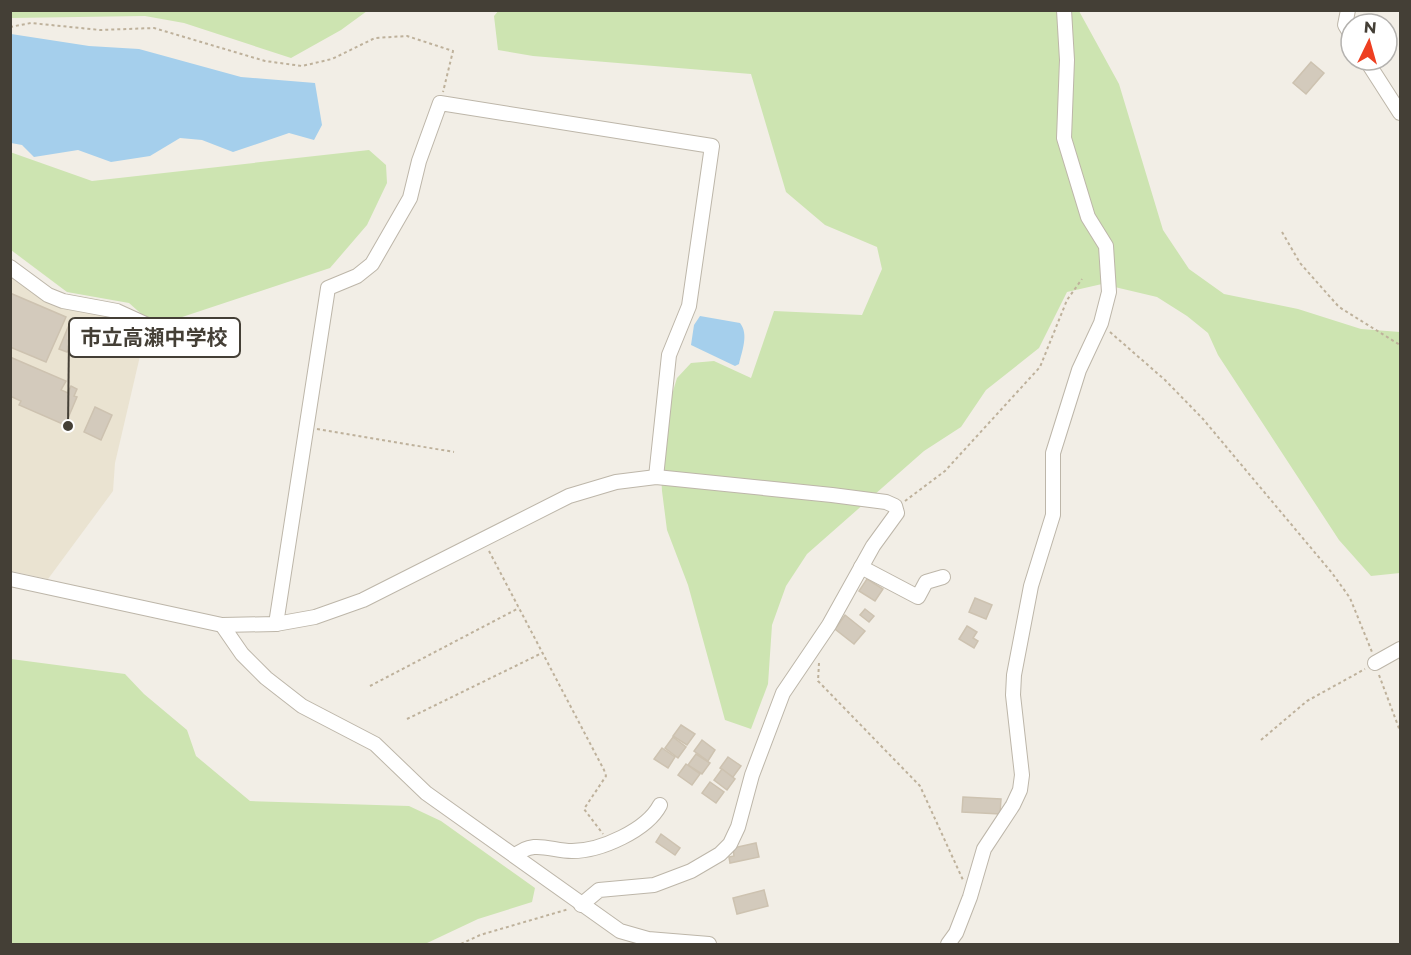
<svg xmlns="http://www.w3.org/2000/svg" width="1411" height="955" viewBox="0 0 1411 955" font-family="Montserrat,'Noto Sans JP',sans-serif">
	<style>
		.education { fill: #eae3d1 }
		.green { fill: #cde4b1 }
		.water { fill: #a5cfec }
		.building { fill: #d3cabc; stroke: #cdc2b0; stroke-width: 1.5 }
		.lines { fill: none; stroke-linecap: round; stroke-linejoin: round }
		.street-casing { stroke: #bdb6a9; stroke-width: 16 }
		.path { stroke: #beb19b; stroke-width: 2; stroke-dasharray: 3 3; stroke-linecap: butt }
		.street { stroke: #fff; stroke-width: 14 }
		.leader { fill: none; stroke: #443f36; stroke-width: 2 }
		.callout-dot { fill: #443f36; stroke: #fff; stroke-width: 2 }
		.callout { fill: #fff; stroke: #443f36; stroke-width: 2 }
		.callout-label { font-size: 21px; text-anchor: middle; font-weight: bold; fill: #443f36 }
	</style>
	<rect width="100%" height="100%" fill="#f2eee6"/>
	<path class="education" d="M11 261 56 294 156 329 140 356 115 463 113 491 48 579 11 571Z"/>
	<g class="green">
		<path d="M499 10 1079 11 1119 84 1163 230 1189 269 1224 294 1298 309 1361 329 1400 332V573L1371 576 1339 540 1218 355 1208 333 1187 316 1157 297 1102 284 1067 292 1039 348 986 390 961 427 924 451 807 554 786 586 772 625 768 684 751 729 725 720 688 585 667 530 662 491 659 437 677 378 691 363 714 361 751 378 774 311 862 315 882 269 877 247 825 225 786 192 751 74 533 56 498 50 494 16Z"/>
		<path d="M10 11 11 10 367 11 341 30 291 58 184 23 145 16 11 18Z"/>
		<path d="M369 150 386 165 387 183 367 225 330 268 155 326 129 303 67 292 11 250 10 152 92 181Z"/>
		<path d="M11 659 125 674 144 694 187 730 196 756 250 801 409 806 441 821 535 888 532 902 478 919 425 944H11Z"/>
	</g>
	<g class="water">
		<path d="M11 34 89 46 139 49 241 77 315 83 322 125 314 140 289 133 233 152 202 140 180 138 150 156 111 162 78 150 34 157 22 145 11 143Z"/>
		<path d="M700 316 740 323C749 334 742 351 739 364L735 366 691 345 694 325Z"/>
	</g>
	<g class="building">
		<path d="M1311 62 1324 73 1306 94 1293 83Z"/>
		<path d="M10 293 66 317 46 362 10 347Z"/>
		<path d="M69 325 77 328 67 352 59 349Z"/>
		<path d="M10 357 66 381 61 390 68 393 71 386 77 389 74 396 77 397 65 425 19 405 21 401 10 396Z"/>
		<path d="M95 407 112 415 101 440 84 432Z"/>
		<path d="M867 579 883 589 875 601 859 591Z"/>
		<path d="M975 598 992 605 986 619 969 612Z"/>
		<path d="M865 609 874 616 869 622 860 615Z"/>
		<path d="M845 615 865 631 854 644 835 629Z"/>
		<path d="M967 626 977 632 973 638 978 641 974 648 959 639Z"/>
		<path d="M681 725 695 734 687 745 673 736Z"/>
		<path d="M673 737 686 747 678 758 665 748Z"/>
		<path d="M702 740 715 750 708 761 694 751Z"/>
		<path d="M662 748 675 757 668 768 654 759Z"/>
		<path d="M696 754 710 763 702 774 688 765Z"/>
		<path d="M728 757 741 766 733 777 720 768Z"/>
		<path d="M686 764 700 774 692 785 678 775Z"/>
		<path d="M722 769 735 779 727 790 714 780Z"/>
		<path d="M710 782 724 792 716 803 702 793Z"/>
		<path d="M963 797 1001 799 1000 814 962 812Z"/>
		<path d="M661 834 680 848 675 855 656 842Z"/>
		<path d="M756 843 759 857 730 863 729 857 734 856 733 848Z"/>
		<path d="M764 890 768 906 737 914 733 898Z"/>
	</g>
	<g class="lines">
		<g class="street-casing">
			<g id="street">
				<path d="M1348 10 1345 25 1351 35"/>
				<path d="M1366 60 1400 113"/>
				<path d="M10 267 48 295 63 301 117 311 152 327"/>
				<path d="M861 567 918 597 926 582 943 577"/>
				<path d="M10 579 222 625 276 624 315 617 363 600 569 496 616 482 656 477 832 495 886 502 895 506 897 513 873 546 829 625 783 693 752 775 738 827 730 844 720 854 691 871 654 885 599 890 581 905"/>
				<path d="M276 624 328 288 357 276 372 264 410 198 419 161 440 103 712 146 689 306 669 355 656 477"/>
				<path d="M222 625 242 654 266 678 302 706 375 744 426 793 620 931 648 939 709 944"/>
				<path d="M1375 663 1400 649"/>
				<path d="M515 856C533 839 551 851 572 851 601 851 647 830 660 805"/>
				<path d="M948 944 956 933 970 897 984 849 1013 805 1020 790 1022 775 1013 695 1014 675 1031 586 1053 515V453L1079 370 1101 323 1109 292 1106 246 1088 217 1064 138 1067 60 1064 10"/>
			</g>
		</g>
		<g class="path">
			<path d="M10 27 31 23 100 30 154 28 265 61 302 66 332 59 375 38 407 36 453 51 443 92"/>
			<path d="M1282 232 1300 263 1339 307 1400 345"/>
			<path d="M1110 332 1165 380 1203 419 1332 573 1350 598 1372 652"/>
			<path d="M317 429 454 452"/>
			<path d="M905 501 945 471 1040 367 1067 300 1082 279"/>
			<path d="M489 551 604 770 606 776 584 809 603 834"/>
			<path d="M819 663 818 681 920 786 963 880"/>
			<path d="M1379 675 1400 731"/>
			<path d="M370 686 519 608"/>
			<path d="M407 719 542 653"/>
			<path d="M1261 740 1307 701 1365 669"/>
			<path d="M461 944 480 935 569 909"/>
		</g>
		<use href="#street" class="street"/>
	</g>
	<path class="leader" d="M68 426L69 337"/>
	<circle class="callout-dot" cx="68" cy="426" r="6"/>
	<rect class="callout" x="69" y="318" width="171" height="39" rx="6"/>
	<g class="callout-label">
		<text x="154" y="345">市立高瀬中学校</text>
	</g>
	<rect width="1411" height="955" fill="none" stroke="#443f36" stroke-width="24"/>
	<g transform="translate(1369 42) rotate(5)"><circle r="28" fill="#ffffff" stroke="#b4b2af" stroke-width="1.5"/>
	<path d="M0-4.5L10 22L0 15L-10 22Z" fill="#ee3f21"/>
	<text y="-9" font-size="16" font-weight="bold" text-anchor="middle" fill="#443f36">N</text>
	</g>
</svg>
